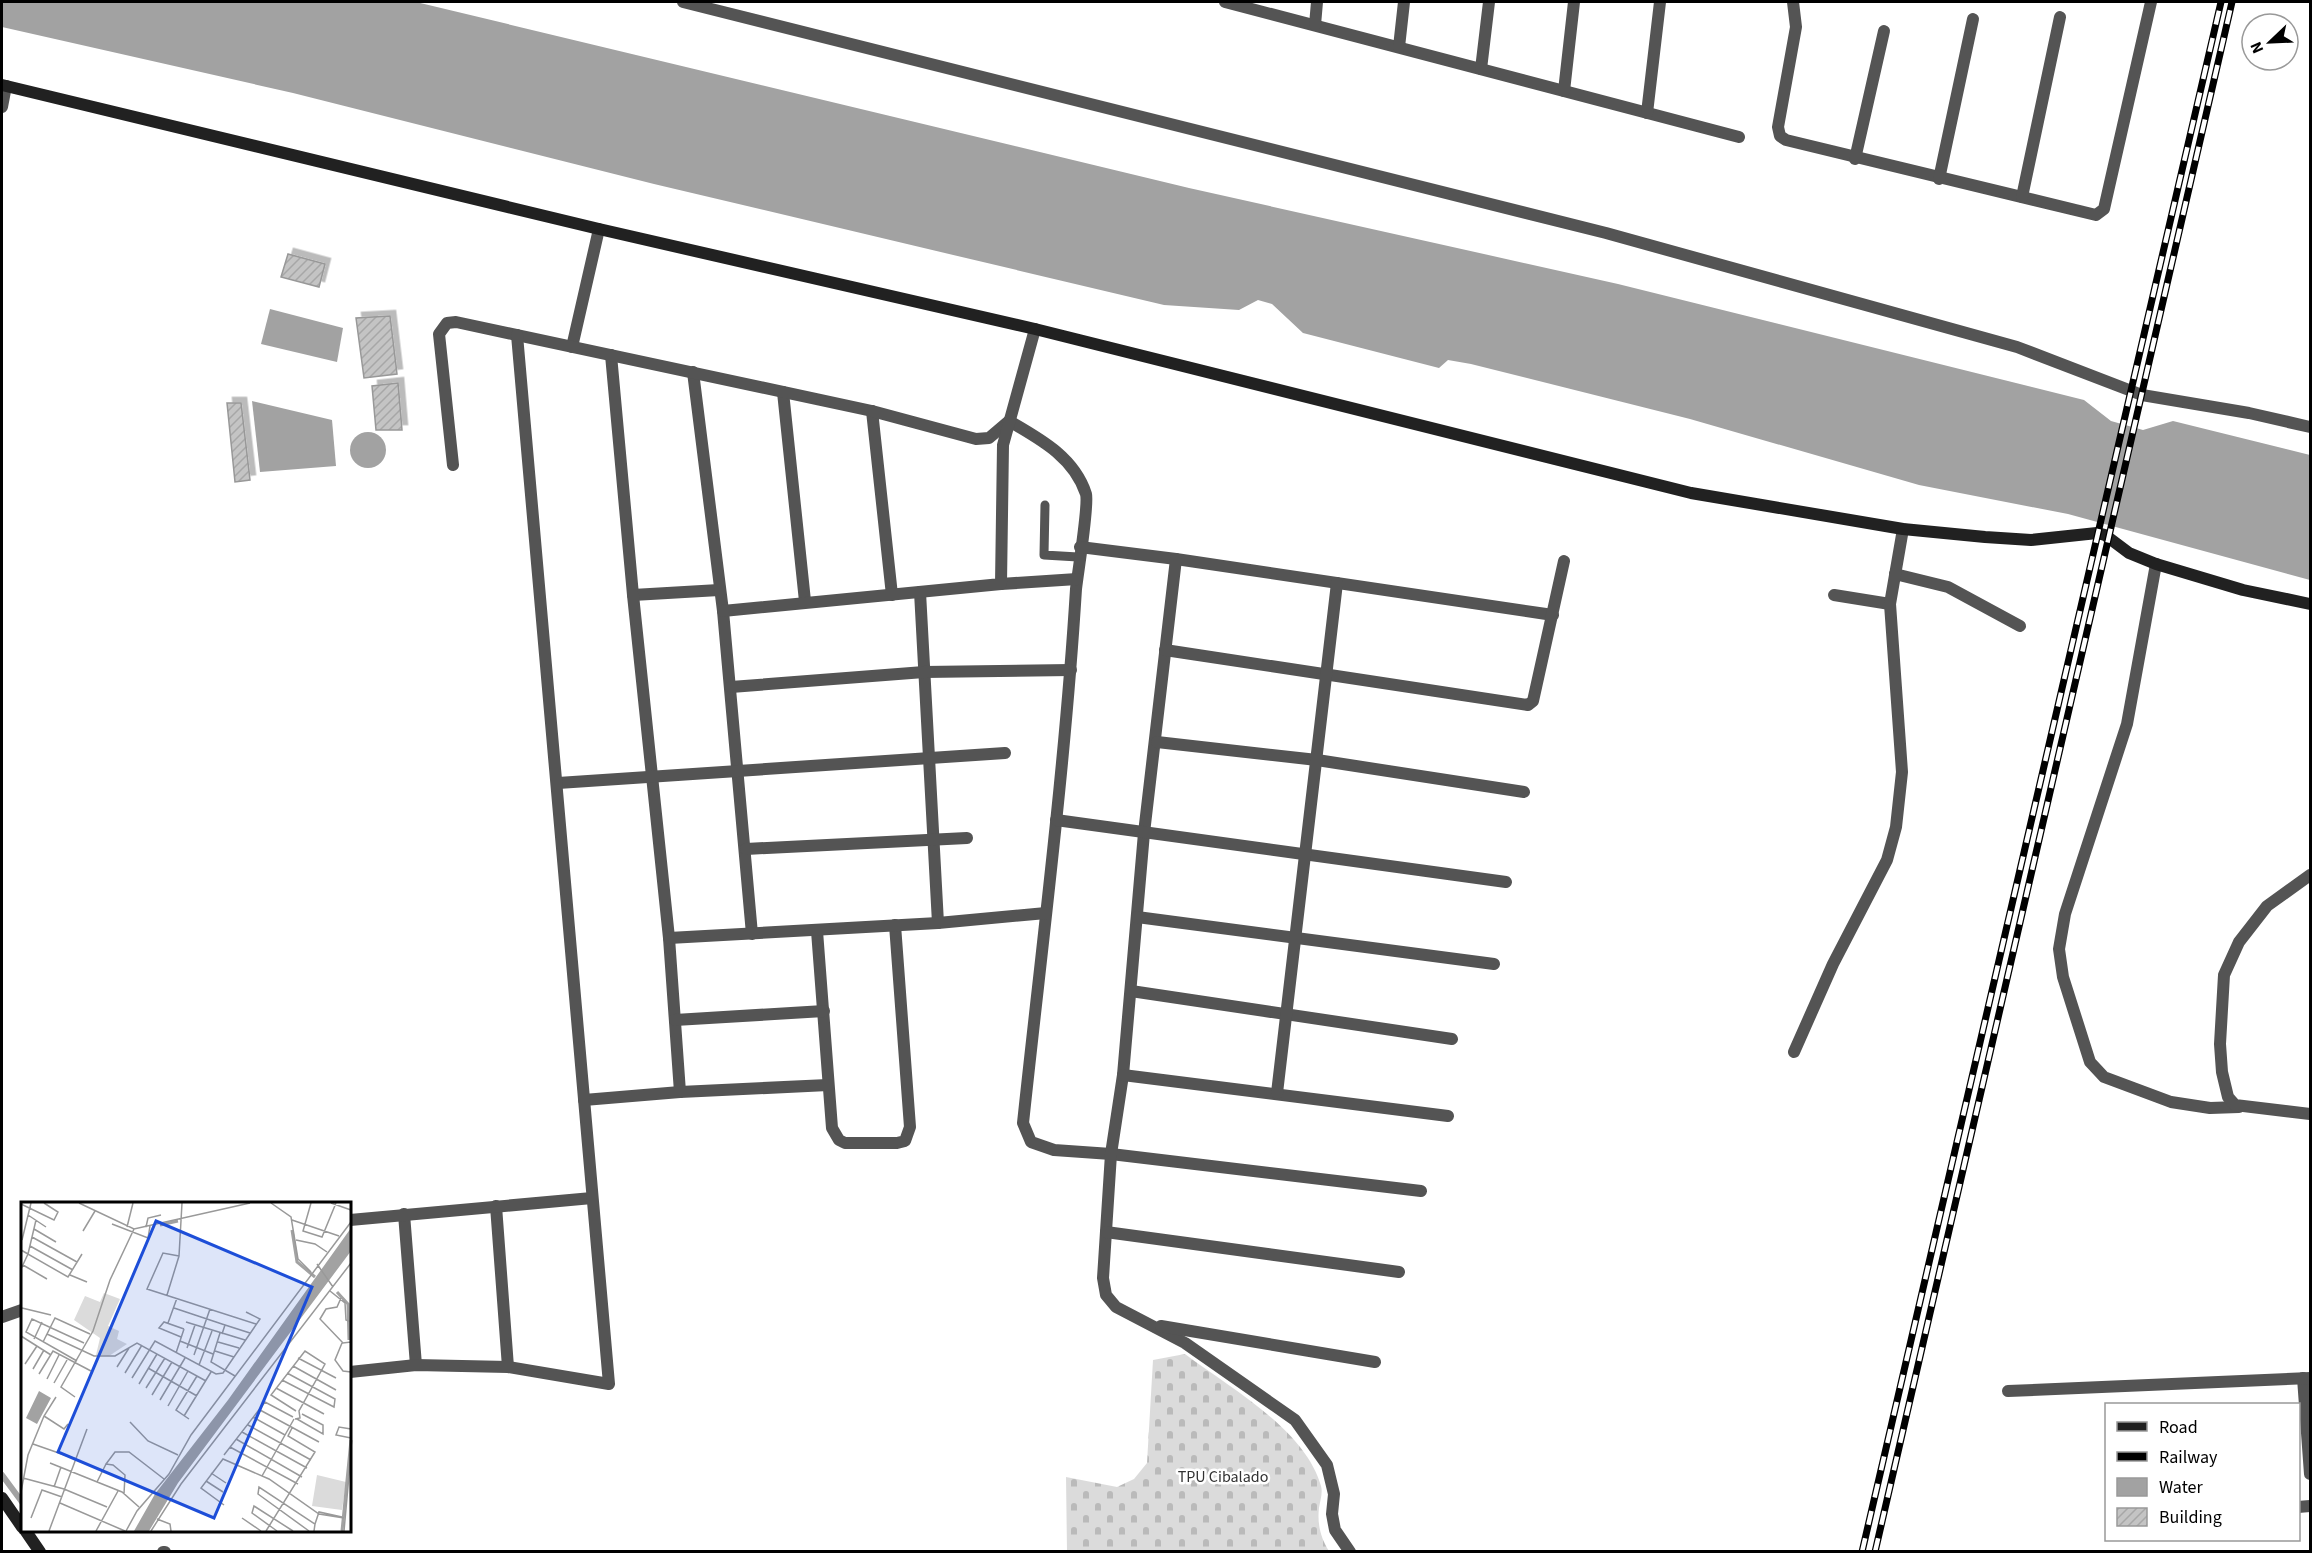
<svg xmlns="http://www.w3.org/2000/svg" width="2312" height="1553" viewBox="0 0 2312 1553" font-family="'Source Sans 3',sans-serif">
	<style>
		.cemetery { fill: url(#cemetery-stones) }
		.water { fill: #a2a2a2 }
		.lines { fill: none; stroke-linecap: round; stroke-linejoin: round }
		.stream { stroke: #a2a2a2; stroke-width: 6 }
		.building { fill: url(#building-hatch); stroke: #989898; stroke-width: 1.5; filter: url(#shadow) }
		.lane { stroke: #545454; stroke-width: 9 }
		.street { stroke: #545454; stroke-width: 12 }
		.secondary { stroke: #212121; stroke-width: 12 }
		.rail-casing { stroke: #000; stroke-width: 7 }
		.rail { stroke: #fff; stroke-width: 4.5; stroke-dasharray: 14; stroke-linecap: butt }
		.labels { text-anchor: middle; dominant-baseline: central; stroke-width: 5; stroke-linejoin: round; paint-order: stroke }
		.park-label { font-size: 16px; fill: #323232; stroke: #fff }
		.inset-river { fill: none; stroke: #a2a2a2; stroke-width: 3 }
		.inset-road { fill: none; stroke: #999; stroke-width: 1.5 }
		.view { fill: #1d4ed8; fill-opacity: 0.15; stroke: #1d4ed8; stroke-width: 3 }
		.inset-edge { fill: none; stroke: #000; stroke-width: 3 }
	</style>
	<defs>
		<pattern id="cemetery-stones" width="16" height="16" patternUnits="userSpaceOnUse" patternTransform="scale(1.5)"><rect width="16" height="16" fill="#dbdbdb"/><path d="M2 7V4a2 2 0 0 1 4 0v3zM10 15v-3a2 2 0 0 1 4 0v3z" fill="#bababa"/></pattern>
		<pattern id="building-hatch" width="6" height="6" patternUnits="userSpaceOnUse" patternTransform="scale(1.5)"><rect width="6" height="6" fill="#c4c4c4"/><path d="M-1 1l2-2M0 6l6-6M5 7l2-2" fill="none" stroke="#a7a7a7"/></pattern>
		<filter id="shadow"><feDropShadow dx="5.5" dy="-5.5" stdDeviation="0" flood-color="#0004"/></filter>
	</defs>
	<rect width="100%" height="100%" fill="#fff"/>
	<path class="cemetery" d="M1185 1354C1230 1388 1305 1429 1321 1486 1323 1493 1320 1501 1319 1508 1317 1524 1321 1539 1329 1551H1067L1066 1477 1117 1487 1134 1479 1147 1463 1153 1360Z"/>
	<g class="water">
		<path d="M2 2H416L1189 188 1618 284 2084 400 2111 421 2143 430 2173 421 2310 455V580L2068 514 1919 485 1690 419 1471 364 1448 360 1439 368 1303 333 1272 304 1258 300 1239 310 1164 305 654 184 293 93 2 27Z"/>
		<path d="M270 309 343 328 337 362 261 344Z"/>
		<path d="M252 401 332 420 336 466 260 472Z"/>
		<circle cx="368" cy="450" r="18"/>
	</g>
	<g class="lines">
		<path class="stream" d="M2 1475 22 1502"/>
	</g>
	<g class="building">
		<path d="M288 254 325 264 319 287 281 277Z"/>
		<path d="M390 316 397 374 364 378 356 318Z"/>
		<path d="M398 383 402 430H376L372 386Z"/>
		<path d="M227 403H241L250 480 235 482Z"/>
	</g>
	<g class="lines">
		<path class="lane" d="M1045 505 1044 555 1078 557"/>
		<g class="street">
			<path d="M683 2 1606 233 2017 347 2142 395 2249 413 2310 427"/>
			<path d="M1225 2 1739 137"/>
			<path d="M1793 2 1796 27 1778 127 1780 136 1786 140 2096 215 2104 209 2151 2"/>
			<path d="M1315 25 1317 2"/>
			<path d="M1399 47 1404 2"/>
			<path d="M1481 69 1489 2"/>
			<path d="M1564 91 1574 2"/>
			<path d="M2 107 6 86"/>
			<path d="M1647 113 1660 2"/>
			<path d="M1855 159 1884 31"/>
			<path d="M1939 179 1973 19"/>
			<path d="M2022 197 2060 17"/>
			<path d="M572 347 599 229"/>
			<path d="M611 355 633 595 719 590"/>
			<path d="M693 372 723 611 752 934"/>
			<path d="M783 392 805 601"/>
			<path d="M872 411 892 595"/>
			<path d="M453 465 439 334 447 323 456 322 872 411 976 439 989 438 1009 421C1040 439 1074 457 1086 494 1089 505 1078 571 1076 589 1065 767 1042 945 1023 1123L1031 1142 1054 1150 1111 1154 1421 1191"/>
			<path d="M1080 547 1176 559 1553 615"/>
			<path d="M1176 559 1144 833 1123 1075 1111 1154 1103 1278 1106 1295 1116 1307 1185 1343 1295 1420 1327 1465 1334 1494 1332 1514 1335 1530 1350 1552"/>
			<path d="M2156 564 2127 724 2065 914 2059 949 2063 977 2090 1062 2104 1077 2171 1102 2210 1108 2239 1107"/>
			<path d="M1895 574 1948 587 2020 626"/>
			<path d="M1001 584 1077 579"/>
			<path d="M920 592 938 923"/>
			<path d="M633 595 669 938 680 1092"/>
			<path d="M1834 595 1890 604"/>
			<path d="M723 611 1001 584 1003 445 1035 329"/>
			<path d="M1165 650 1528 705 1533 701 1564 561"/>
			<path d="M731 687 924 672 1071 670"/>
			<path d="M1157 742 1317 760 1524 792"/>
			<path d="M558 783 1005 753"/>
			<path d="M1056 820 1506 882"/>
			<path d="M746 849 967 838"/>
			<path d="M2310 875 2267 906 2239 942 2224 975 2220 1044 2222 1072 2228 1097 2235 1105 2310 1114"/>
			<path d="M1137 917 1494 964"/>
			<path d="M817 931 832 1128 839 1140 845 1143H897L905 1141 910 1127 895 925"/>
			<path d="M669 938 938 923 1046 913"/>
			<path d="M1131 991 1452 1039"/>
			<path d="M675 1020 824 1011"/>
			<path d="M1794 1052 1833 964 1887 860 1896 827 1902 772 1890 604 1903 529"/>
			<path d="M1123 1075 1448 1116"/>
			<path d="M1277 1093 1337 583"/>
			<path d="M584 1100 680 1092 828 1085"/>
			<path d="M496 1206 508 1367"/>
			<path d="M404 1214 416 1365"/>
			<path d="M350 1220 592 1198"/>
			<path d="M1106 1232 1399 1272"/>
			<path d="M2 1317 22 1310"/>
			<path d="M1161 1326 1375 1362"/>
			<path d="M350 1372 416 1365 508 1367 609 1384 517 335"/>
			<path d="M2303 1378 2310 1474"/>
			<path d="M2008 1391 2310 1378"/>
			<path d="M2298 1507 2310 1506"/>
			<path d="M163 1552H165"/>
		</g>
		<g class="secondary">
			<path d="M2 85 599 229 1035 329 1691 493 1903 529 1985 537 2031 540 2097 533 2105 535 2129 553 2156 564 2243 590 2310 604"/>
			<path d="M2 1498 22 1527"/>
			<path d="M25 1530 40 1552"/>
		</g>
		<g class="rail-casing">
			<g id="rail">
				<path d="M1862 1552 2221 2"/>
				<path d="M1875 1552 2232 2"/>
			</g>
		</g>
		<use href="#rail" class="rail"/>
	</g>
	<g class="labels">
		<g class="park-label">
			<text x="1223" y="1477">TPU Cibalado</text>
		</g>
	</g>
	<g transform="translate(21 1202)">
		<rect width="330" height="330" fill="#fff"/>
		<path d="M83 91 99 97 87 124 98 129 96 137 106 142 88 154 75 153 79 136 53 118 64 94 79 100ZM296 273 325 280 321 308 291 304Z" fill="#dbdbdb"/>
		<path d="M330 26V49L157 281 128 329H113L134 292 207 198ZM18 189 30 196 16 222 5 216Z" fill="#a2a2a2"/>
		<path class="inset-river" d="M139 23 157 19M271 28 276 60 294 75M316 90 327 102 328 138M321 329 330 238"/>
		<path class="inset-road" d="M58 1 113 27 229 1M250 1 270 15 277 57 290 70M290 1 282 29 301 35 315 1M310 1 330 8M0 2 33 18 37 10 23 1M7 13 25 25M271 18 318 34M91 22 127 36 129 24M106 25 112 1M125 25 127 16 140 13M13 27 35 40M62 29 74 9M11 35 56 60M1 38 10 1M275 38 294 42 306 50M9 44 52 68M0 48 7 52 15 18M158 54 142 51 126 87 235 122M296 62 312 85M2 63 26 77M0 67 7 52 47 75 61 52M49 73 66 80M309 89 324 101 325 118 330 120M146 93 158 54 161 1M320 96 316 105 305 107 299 117 322 141 330 140M1 106 30 113M153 106 204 123M165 120 224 138M330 120V141M147 121 156 96M199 131 190 160 214 174M26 132 73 154H94L116 141 185 179M201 132 204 123 229 131M0 134 30 153M160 135 138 126 143 120 163 127M13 137 21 120M159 139 192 152M22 140 34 116 69 132M197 140 218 146M321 141 314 158 322 169 330 170M166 146 174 123M194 149 213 155M155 151 163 127M173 153 189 107M277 156 315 176M56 159 5 130 11 117 63 141M4 162 16 144M178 163 191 129M272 164 315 188M96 165 108 146M127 166 176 194M12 167 23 148M104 171 121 143M18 172 32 149 70 169M111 176 134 139 195 172 202 171 239 117 225 110M26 177 38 153M261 178 313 205 314 197 266 171M33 181 46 158M118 182 136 152M125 186 144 156M255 186 303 212M131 193 151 160M54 195 40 185 72 129 89 78 113 27M139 198 164 156M147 204 167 169M239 208 298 240M23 214 43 227 47 222M163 214 190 170M232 215 264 233M168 217 155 208 176 174M274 217 279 216 278 209 304 162 284 149 250 193 275 209M276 217 302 232V223L281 212M109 220 127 239 157 253M227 223 290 258M330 227 318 225 315 233 330 236M221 230 286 266M215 237 281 275M12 242 55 257M209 245 277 282M203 253 244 200 272 215M29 261 101 290 118 305M85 262 94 250H108L143 277M190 271 205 281M241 274 273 217M2 276 43 287 86 305M185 279 202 290M76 280 85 262 92 263 104 273 103 292M33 285 40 265M0 290 7 253 23 214 35 195M39 301 104 329M203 303 180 286 202 257 248 277 298 312 323 316M10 316 21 288 41 295M221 316 240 329M136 317 149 322 150 329M294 322 298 310 321 315M28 329 66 227M75 329 97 289M105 329 116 309 148 272 170 233 330 20M130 329 160 282 330 61M245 329 294 250 267 234 271 226M256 329 231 311 233 304 272 329M288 329 237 292 238 285 294 322 293 329M323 329 330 251"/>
		<path class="view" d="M135 19 291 85 193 316 37 250Z"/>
		<rect width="330" height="330" class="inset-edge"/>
	</g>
	<rect width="2312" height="1553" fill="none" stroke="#000000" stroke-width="6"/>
	<rect x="2105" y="1403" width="195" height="138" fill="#ffffff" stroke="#999999" stroke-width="1.5"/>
	<rect x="2117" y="1422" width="30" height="9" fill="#212121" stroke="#999999" stroke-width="1.5"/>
	<text x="2159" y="1433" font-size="18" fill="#000000">Road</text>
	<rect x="2117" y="1452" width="30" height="9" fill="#000000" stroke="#999999" stroke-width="1.5"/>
	<text x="2159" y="1463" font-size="18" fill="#000000">Railway</text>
	<rect x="2117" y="1478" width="30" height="18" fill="#a2a2a2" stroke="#999999" stroke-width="1.5"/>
	<text x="2159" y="1493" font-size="18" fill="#000000">Water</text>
	<rect x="2117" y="1508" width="30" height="18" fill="url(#building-hatch)" stroke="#999999" stroke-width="1.5"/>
	<text x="2159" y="1523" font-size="18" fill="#000000">Building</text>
	<g transform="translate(2270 42) rotate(247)"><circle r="28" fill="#ffffff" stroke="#999999" stroke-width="1.5"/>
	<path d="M0-4.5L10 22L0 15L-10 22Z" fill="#000000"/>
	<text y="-9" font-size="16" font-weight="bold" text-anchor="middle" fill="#000000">N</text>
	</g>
</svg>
